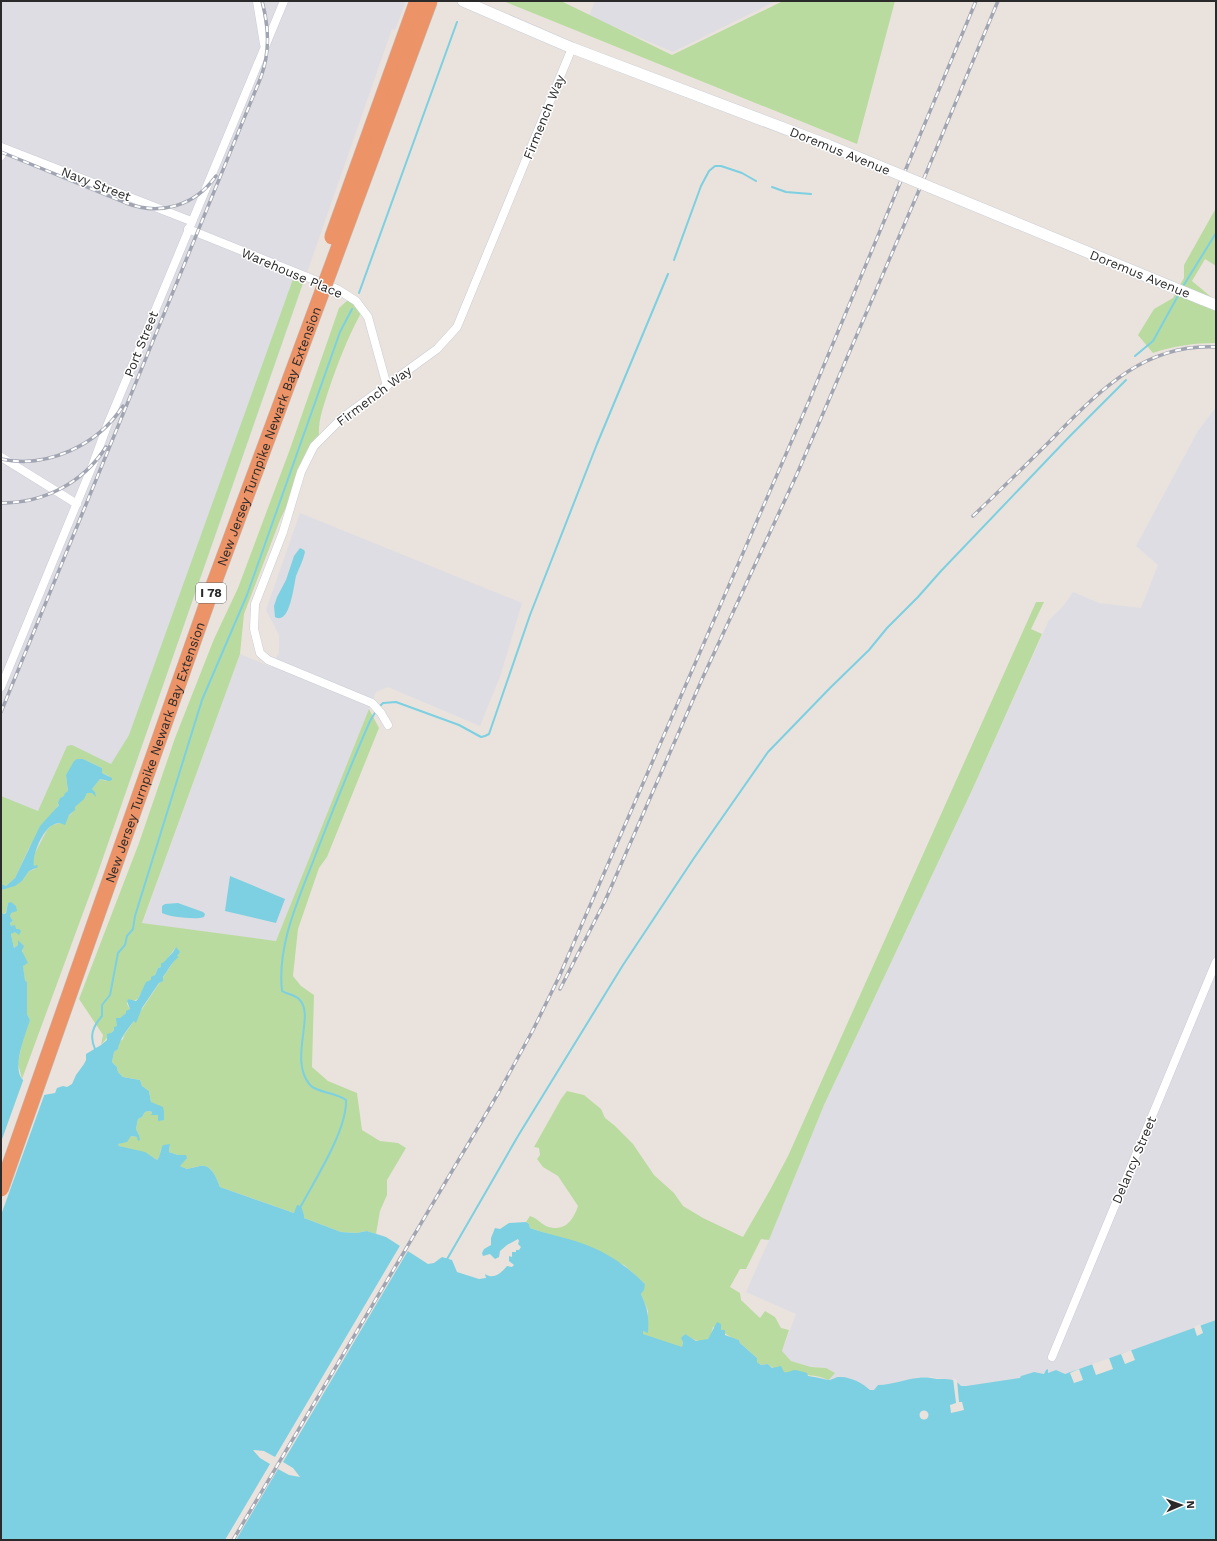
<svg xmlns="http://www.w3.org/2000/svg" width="1217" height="1541" viewBox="0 0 1217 1541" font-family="'Work Sans',sans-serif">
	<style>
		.industrial { fill: #dedde3 }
		.green { fill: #badba0 }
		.water { fill: #7cd0e1 }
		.pier { fill: #eae3dd }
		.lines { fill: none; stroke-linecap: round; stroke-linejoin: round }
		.stream { stroke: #7cd0e1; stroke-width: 2 }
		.street-casing { stroke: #c9cdd6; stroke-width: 9 }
		.secondary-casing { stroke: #c9cdd6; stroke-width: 12 }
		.street { stroke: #fff; stroke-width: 8 }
		.secondary { stroke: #fff; stroke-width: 11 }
		.rail-casing { stroke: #a1a5b2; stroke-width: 3.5 }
		.rail { stroke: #fff; stroke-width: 2; stroke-dasharray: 6; stroke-linecap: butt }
		.secondary-bridge-casing { stroke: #c9cdd6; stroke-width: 12; stroke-linecap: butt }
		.highway-bridge-casing { stroke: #c3c3c3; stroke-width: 16; stroke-linecap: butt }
		.secondary-bridge { stroke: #fff; stroke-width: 11 }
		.highway-bridge { stroke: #ec9367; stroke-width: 15 }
		.labels { text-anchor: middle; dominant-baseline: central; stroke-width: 3; stroke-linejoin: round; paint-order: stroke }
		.shield { fill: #fff; stroke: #6a6a6a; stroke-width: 1 }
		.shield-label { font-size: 12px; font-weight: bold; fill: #2a2a2a }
		.street-label { font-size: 13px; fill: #2a2a2a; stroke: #fff }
	</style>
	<rect width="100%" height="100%" fill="#eae3dd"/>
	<g class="industrial">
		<path d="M1 1H406L395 30 392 29 97 875 2 913Z"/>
		<path d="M595 1H776L673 52 589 16Z"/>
		<path d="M1216 407V1320L1065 1374 1056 1370 1048 1373V1370L1044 1374 1034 1372 1021 1376V1378L966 1386H961L951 1380 928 1377 917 1378 894 1384 878 1385 874 1390H870L865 1386 849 1378H834L829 1380 835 1373 826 1368 811 1367 791 1361 782 1351 796 1314 746 1292 769 1240 824 1105 973 788 1049 620 1064 605 1073 592 1099 603 1141 608 1158 565 1136 546 1198 431Z"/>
		<path d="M300 513 522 603 501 674 480 726 388 687 376 692 276 941 142 924 240 654 271 667 279 653V635L266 610Z"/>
	</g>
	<g class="green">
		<path d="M503 1H561L672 55 783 1H895L857 144Z"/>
		<path d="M1216 208V266L1205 259 1192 281 1216 301V343C1194 343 1173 346 1153 353L1138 335 1154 309 1173 298 1184 278V265Z"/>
		<path d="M293 279 303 283 97 875 22 1079 18 1064 22 1043 30 1020 27 1014V982L25 980C23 969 21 957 23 946L19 941 18 945 14 948 11 934 16 929 11 926 10 923 13 921 10 916 8 903 6 912 4 914 1 913V890L22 881 29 871 35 869 33 862 35 853 47 830 52 825 60 823 72 813 75 807 87 793H92V789L100 779 106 781 109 776 102 773V768L83 759 66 775 68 791 65 793V796L60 798 59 804 29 848 15 878 6 886H4L1 884V796L38 811 67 746 72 745 111 764 129 735Z"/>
		<path d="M349 299 361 313C347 339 337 365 328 392 323 408 318 420 319 437L280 520 244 614 240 654 142 923 276 941 369 709 379 728 327 857 319 868 298 929 293 976 301 986 314 995 312 1067 328 1081 357 1093 362 1130 380 1141 398 1143 406 1148 387 1180V1195L380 1211 376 1234 367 1231 356 1233 341 1232 304 1218V1215L302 1211 294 1213 220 1187C217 1179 212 1164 200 1166 195 1167 191 1168 187 1169L180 1166 178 1155 169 1152 170 1145 161 1149 160 1155 157 1160C143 1150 134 1151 119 1146L118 1144 131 1136 137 1137 139 1135 136 1129 138 1119 142 1117 145 1112 149 1111 152 1112 151 1114 158 1115 164 1119 151 1102 149 1091 142 1086 140 1080 123 1077 118 1072 117 1067 112 1062 114 1052 118 1049 119 1042 123 1039 124 1035 134 1021 170 967 177 956 176 947 161 967 158 968C154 981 142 987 138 999L133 1001 128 999 127 1004 130 1009 129 1011H126V1013L117 1021V1026L101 1045 103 1035 79 999 139 843 175 738 214 639 238 588 290 449 339 308Z"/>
		<path d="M1036 602H1044L1031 629 1042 634 973 788 824 1105 769 1240 761 1239 746 1269H740L730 1287 740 1293 741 1300 760 1318 765 1311 775 1317 781 1328 789 1330 782 1351 791 1361 811 1367 826 1368 835 1373 829 1380C826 1379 823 1378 820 1377 804 1373 781 1377 768 1364L761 1365 757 1362V1358L740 1343 739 1340C728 1338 723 1330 713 1327 709 1347 698 1343 684 1334L682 1348 642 1334 643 1331 648 1332V1311L641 1294 645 1284 624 1265 557 1237 530 1228 529 1224 526 1222 530 1216C537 1218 540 1223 546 1226 564 1233 573 1221 578 1206L558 1176 543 1167 537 1159 540 1155 539 1148 534 1147 561 1099 567 1091 584 1095 601 1109 605 1118 614 1125 633 1144 654 1175 674 1193 683 1206 703 1218 743 1237 770 1190 788 1156Z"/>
	</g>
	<g class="water">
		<path d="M300 548 304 550 305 552C303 561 299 568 296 576 294 584 290 626 275 617L274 606 277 597 286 580 294 556Z"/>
		<path d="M77 759H83L102 768V773L112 778V780L109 781 100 779 92 789 95 792 96 797 92 793H87L84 799 75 807V810L69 815 65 825 60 823C57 823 54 824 51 826 42 832 32 855 34 866L37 865 38 867 29 871 22 881 15 886 1 890V884L6 886 15 878 40 826 59 805 58 803 60 798 64 796 65 793 68 791 66 775 74 761Z"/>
		<path d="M230 876 285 899 276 923 225 911Z"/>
		<path d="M11 902 16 906 17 911 11 913 10 916 13 921 10 923 11 926 15 925 16 929H19L21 931 19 935 15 932 11 934 14 948 18 945V940L24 946 22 951 28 963 23 966 25 980 27 982V1014L30 1020C26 1034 11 1068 23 1080 29 1086 38 1090 44 1095L55 1093 57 1088 63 1086 67 1087 72 1084 76 1075 84 1064 86 1060V1054L101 1045 107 1040V1034L111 1033 114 1030V1027L117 1026 116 1018H120L126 1013V1011L130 1009 127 1001 128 999 136 1001 138 999 146 982 151 980V977L155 975 158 968 161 967V963H163L173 952 176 947 180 952 177 956 179 957C172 961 168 971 163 977V981L159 983 142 1008 136 1023 134 1021C127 1030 120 1038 118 1049L114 1052 112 1062 117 1067 118 1072 123 1077 140 1080 142 1086 149 1091 151 1102 163 1107 164 1112V1120L158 1121V1115H151L152 1112 149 1111 145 1112 142 1117 138 1119 136 1129 139 1135 140 1140 138 1141 137 1137 131 1136 127 1142 118 1144 119 1146 145 1152 157 1160C161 1155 160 1150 163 1145L170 1144 169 1152 178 1155H186L187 1158 180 1166 187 1169C191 1168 196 1167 200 1166 212 1164 217 1179 220 1187L294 1213 297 1205 301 1206 304 1215V1218L341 1232 356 1233 367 1231 386 1237 428 1264 434 1263 442 1257 452 1260 457 1272 479 1279 486 1278 485 1274C494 1280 501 1273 507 1266L512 1267 514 1265 509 1261V1256L512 1257V1252H516V1250H519L521 1247 518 1244 519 1241 518 1239 507 1245 500 1251 499 1257 495 1259 490 1254 483 1256 482 1253 484 1249 491 1245V1238L495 1228 500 1229 509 1223 526 1222 529 1224 530 1228C550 1235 570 1238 589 1246 611 1255 629 1268 645 1284L644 1290 641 1294C648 1310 649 1316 648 1333L643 1331V1334L682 1347 683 1342 681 1338 685 1334 696 1341 708 1339 717 1322 721 1324V1330H725V1335L739 1340 740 1343 757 1358V1362L761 1365 768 1364 772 1368 781 1366 784 1372C788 1373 790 1371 794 1370 798 1370 803 1372 807 1373L808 1376C812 1376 827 1380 830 1380 833 1379 836 1377 839 1377 849 1376 863 1383 870 1390H874L878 1385C892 1385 905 1379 918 1378 925 1377 931 1378 937 1379 946 1379 955 1378 961 1386H966L1020 1378 1021 1376 1034 1372 1044 1374 1046 1370 1048 1369V1373L1056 1370 1065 1374 1216 1320V1540H1V913L4 914 6 913 8 903Z"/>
		<path d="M178 903 203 912 205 914 204 917C197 920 169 917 162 913V906L165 904Z"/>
	</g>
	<g class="pier">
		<path d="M24 1078 45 1093 1 1215V1142Z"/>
		<path d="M401 1244 409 1249 283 1462 293 1468 300 1477 289 1475 278 1469 236 1540H225L270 1464 260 1458 253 1450 264 1451 275 1457Z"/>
		<path d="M1200 1324 1203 1333 1197 1336 1194 1327Z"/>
		<path d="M1131 1350 1135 1360 1125 1364 1121 1354Z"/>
		<path d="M1109 1358 1113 1369 1096 1375 1092 1364Z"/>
		<path d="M1079 1369 1083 1380 1074 1383 1070 1373Z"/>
		<path d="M953 1378 957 1380 959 1402H962L964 1410 951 1413 950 1405 956 1403Z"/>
		<circle cx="924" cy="1415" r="4.5"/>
	</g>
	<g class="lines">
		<g class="stream">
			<path d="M772 187 786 192 811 194"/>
			<path d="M674 260 701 186 709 171 715 166H721L742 173 756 181"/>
			<path d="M1182 288 1216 233"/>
			<path d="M359 293 457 22"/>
			<path d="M1135 356 1153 341 1179 294"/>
			<path d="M379 707 383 703 396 702 459 725 481 737 485 736 489 734 530 615 597 444 668 274"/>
			<path d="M95 1049C89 1036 93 1026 102 1016V1005L110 995 118 953 125 945 127 936 133 929 135 916 202 700 247 595 340 332 352 309"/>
			<path d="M301 1206C316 1178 347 1130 346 1100 336 1092 317 1093 310 1085 288 1059 316 1015 299 999 295 995 287 994 282 991 277 945 298 901 314 859 332 812 350 767 370 721L376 711"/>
			<path d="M446 1261 518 1136 623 965 694 858 768 752 830 688 869 650 887 628 918 597 941 571 1070 436 1126 380"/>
		</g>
		<g class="street-casing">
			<g id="street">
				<path d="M257 1 264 44"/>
				<path d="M1 147 191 221"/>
				<path d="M1 156 6 149"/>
				<path d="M188 229 337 289 356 301 368 317 387 386"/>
				<path d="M1 457 77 504"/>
				<path d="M1 687 93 464 107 426 284 1"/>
				<path d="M388 725 381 713 372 703 268 660 260 653 254 629 255 604 283 532 301 472 314 446 342 418 437 349 457 327 572 48"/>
				<path d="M1052 1357 1216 962"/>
			</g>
		</g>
		<g class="secondary-casing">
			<g id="secondary">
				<path d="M463 1 572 48 828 145"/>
				<path d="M1201 299 1216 305"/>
			</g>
		</g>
		<use href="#street" class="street"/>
		<use href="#secondary" class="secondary"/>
		<g class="rail-casing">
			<g id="rail">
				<path d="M1 152 126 203C160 216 195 206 216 176"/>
				<path d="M1 459C47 469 98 445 123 406"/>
				<path d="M1 503C44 503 83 483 106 447"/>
				<path d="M973 516C997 493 1021 470 1045 446 1094 397 1140 343 1216 347"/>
				<path d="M1 712 261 77C270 51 269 28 262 1"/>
				<path d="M560 989 605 901 703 677 797 474 917 195 998 1"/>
				<path d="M233 1540 499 1092 533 1030 559 977 809 401 976 1"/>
			</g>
		</g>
		<use href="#rail" class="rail"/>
		<g class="secondary-bridge-casing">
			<path id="secondary-bridge" d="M828 145 1201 299"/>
		</g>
		<g class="highway-bridge-casing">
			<g id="highway-bridge">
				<path d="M332 237 417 1"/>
				<path id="s1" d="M1 1189 213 586 430 1"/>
			</g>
		</g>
		<use href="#secondary-bridge" class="secondary-bridge"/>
		<use href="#highway-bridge" class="highway-bridge"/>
	</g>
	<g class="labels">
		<rect class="shield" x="196" y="583" width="30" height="20" rx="3"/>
		<g class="shield-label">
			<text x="211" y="593">I 78</text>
		</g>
		<g class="street-label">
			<text transform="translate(544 117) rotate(-68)">Firmench Way</text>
			<text transform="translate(840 151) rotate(22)">Doremus Avenue</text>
			<text transform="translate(96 184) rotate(21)">Navy Street</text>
			<text transform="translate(292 273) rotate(23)">Warehouse Place</text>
			<text transform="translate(1140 274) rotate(22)">Doremus Avenue</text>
			<text transform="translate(141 344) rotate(-68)">Port Street</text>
			<text transform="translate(374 396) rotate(-37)">Firmench Way</text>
			<text stroke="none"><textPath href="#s1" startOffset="799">New Jersey Turnpike Newark Bay Extension</textPath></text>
			<text stroke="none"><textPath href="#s1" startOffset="463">New Jersey Turnpike Newark Bay Extension</textPath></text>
			<text transform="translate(1134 1160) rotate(-67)">Delancy Street</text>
		</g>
	</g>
	<rect width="1217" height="1541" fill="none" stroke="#2a2a2a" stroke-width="4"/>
	<g transform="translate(1181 1505) rotate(88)" stroke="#ffffff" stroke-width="3" paint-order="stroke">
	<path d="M0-3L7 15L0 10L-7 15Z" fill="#2a2a2a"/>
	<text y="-6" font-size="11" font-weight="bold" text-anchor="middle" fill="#2a2a2a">N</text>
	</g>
</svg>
